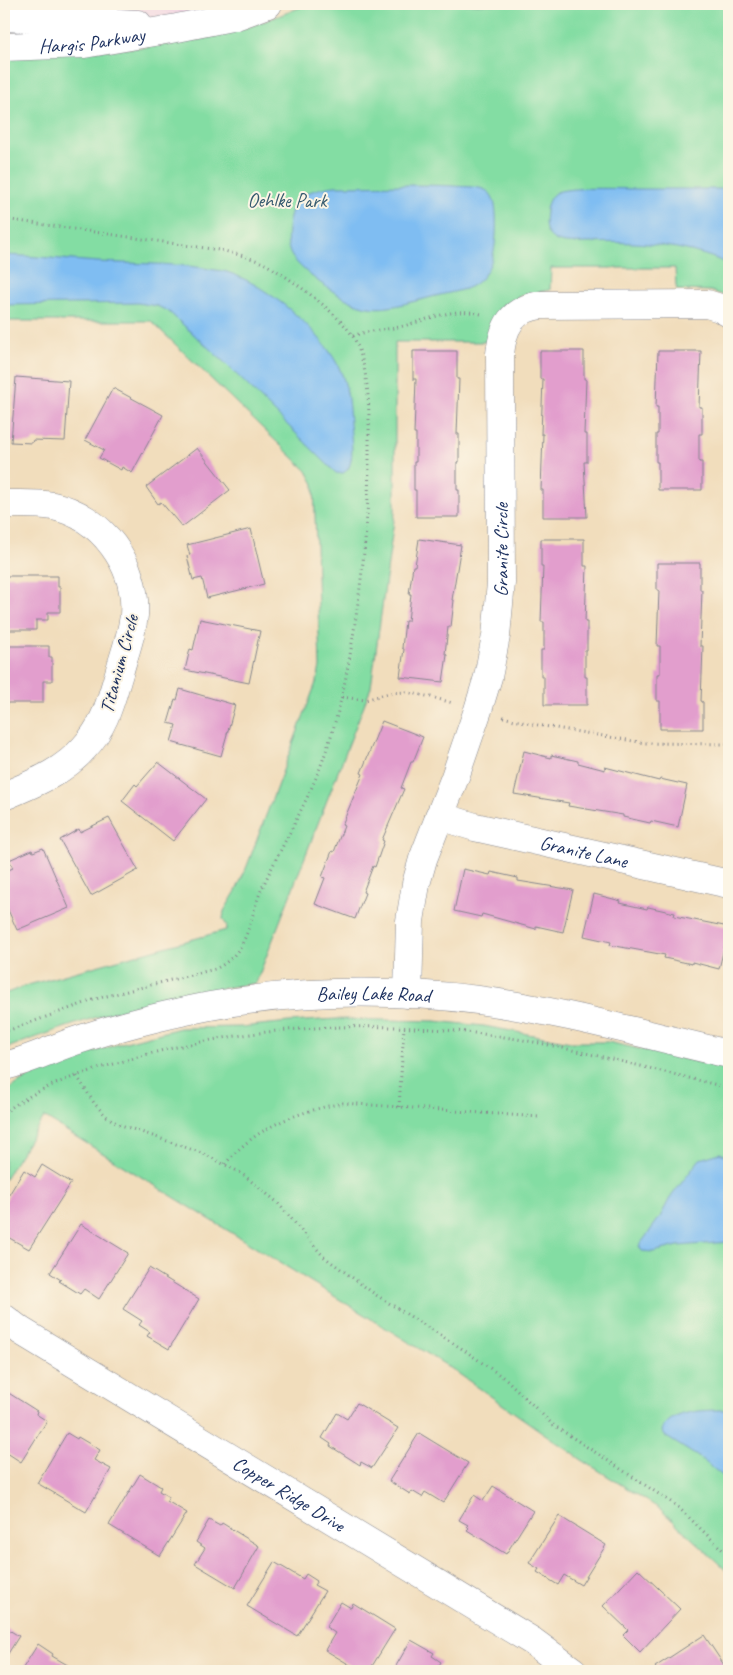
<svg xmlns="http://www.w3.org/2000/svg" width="733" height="1675" viewBox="0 0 733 1675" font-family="Caveat,sans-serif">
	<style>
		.built { fill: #f1d0e2 }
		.green { fill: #83dda3; stroke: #4f8680 }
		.water { fill: #7fbdf2; stroke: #4d76a8 }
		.building { fill: #e29ecd }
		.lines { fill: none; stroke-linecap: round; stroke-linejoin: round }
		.minor-casing { stroke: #86868d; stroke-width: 29 }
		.tertiary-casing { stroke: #86868d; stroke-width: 29 }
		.path { stroke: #86868d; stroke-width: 3; stroke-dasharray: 1 4; stroke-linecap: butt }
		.minor { stroke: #fff; stroke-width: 28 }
		.tertiary { stroke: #fff; stroke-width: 28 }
		.labels { text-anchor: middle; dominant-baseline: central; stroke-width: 4; stroke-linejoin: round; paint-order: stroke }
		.street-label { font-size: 20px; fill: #1b2f5e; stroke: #fcf5e5 }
		.park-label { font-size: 20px; fill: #355a6f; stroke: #fcf5e5 }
	</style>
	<rect width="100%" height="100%" fill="#fcf5e5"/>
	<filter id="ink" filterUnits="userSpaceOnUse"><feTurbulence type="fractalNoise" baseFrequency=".02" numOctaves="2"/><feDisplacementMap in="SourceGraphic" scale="10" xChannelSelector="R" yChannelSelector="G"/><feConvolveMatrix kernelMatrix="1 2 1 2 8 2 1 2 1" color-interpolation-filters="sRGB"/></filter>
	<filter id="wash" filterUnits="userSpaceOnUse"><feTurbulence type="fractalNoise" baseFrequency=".0096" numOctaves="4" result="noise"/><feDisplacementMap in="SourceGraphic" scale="20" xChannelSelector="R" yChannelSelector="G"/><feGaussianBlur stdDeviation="1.12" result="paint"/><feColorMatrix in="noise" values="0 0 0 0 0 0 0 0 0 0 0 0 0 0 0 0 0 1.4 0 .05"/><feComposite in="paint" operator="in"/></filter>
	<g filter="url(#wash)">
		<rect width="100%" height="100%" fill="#f1ddbc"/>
		<path class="built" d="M4 4H268L177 28Z"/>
		<g class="green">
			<path d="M308 4H729V297L710 291 677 290 676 286 675 268H551L550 290C542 292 534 291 526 294 505 301 490 320 487 342H395V513L371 687 256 983C217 989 177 995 139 1005 93 1017 48 1033 4 1049V994L28 985 226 930 227 926 223 919 224 911 236 891 247 866 317 680 320 667 314 484 307 471 151 321H4V54C78 50 156 52 229 33 256 25 282 15 308 4Z"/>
			<path d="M337 1019 435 1021 484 1026 571 1042H608L729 1069V1573L660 1509 582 1460 449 1367 44 1117 4 1180V1092L32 1075 67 1060 122 1043 180 1028 241 1027 289 1022Z"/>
		</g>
		<g class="water">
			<path d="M335 186C374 186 414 184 453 186 462 187 474 186 483 189 494 193 495 203 496 214 497 240 496 278 465 289 452 293 437 295 424 299 406 303 387 310 368 307 347 304 302 273 291 255 287 247 287 238 288 229 291 197 305 190 335 186Z"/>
			<path d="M638 189H729V264C684 244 636 241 588 243 575 243 558 246 549 235 544 229 545 220 546 213 546 206 549 197 555 193 567 186 622 189 638 189Z"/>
			<path d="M4 255C35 256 67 260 98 262 134 264 169 263 204 268 212 270 220 270 227 272 266 284 326 334 341 372 348 389 349 406 350 424 351 438 358 478 336 473L224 362 168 311 157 306 138 303 4 305Z"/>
			<path d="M720 1153 729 1157V1242L678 1246 653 1252 642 1251 639 1246 660 1217 670 1198 700 1159Z"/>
			<path d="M729 1410V1481L700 1458 665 1436 662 1431C669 1409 710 1410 729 1410Z"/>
		</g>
		<g id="blocks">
			<g class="building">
				<path d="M413 351H457V379H459L457 434H459V462H457V490H459V517H416V490H414V462H416V434H414L416 379H413Z"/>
				<path d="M540 351H584V379H586L584 434H587V462H584L587 517H543V490H541L543 434H541L543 379H540Z"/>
				<path d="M658 351H701L699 407H702V434H699V462H702V490H658V462H656V434H658V407H656Z"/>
				<path d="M16 377 69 381 65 441 33 440 32 443 11 442Z"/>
				<path d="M113 388 163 415 132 473 122 467 121 470 99 458 104 450 85 440Z"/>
				<path d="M197 448 230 490 182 527 161 502 158 504 146 487Z"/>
				<path d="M251 529 264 584 207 598 202 578 193 580 187 556 190 555 187 545Z"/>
				<path d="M419 539 461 545 452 600H454L451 627H448L445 654 447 655 443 682 400 677 404 649 402 648 405 621H408L411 594H409L413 566H415Z"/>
				<path d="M541 539H584V566H587L585 622H587V650H585V677H587V705H544V677H541V650H544V622H541L543 566H541Z"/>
				<path d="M657 563H700V590H702L700 646H703L701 701 703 702V729H660V701H657V674H660V646H657L659 590H657Z"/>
				<path d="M4 576H58V587H60V612H48V620H36V630H4Z"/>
				<path d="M200 619 260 631 249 683 185 670 190 649 193 650Z"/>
				<path d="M4 646H49V657H52V681H43V703H4Z"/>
				<path d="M180 689 235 705 221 756 171 742 176 725 168 723 175 699 177 700Z"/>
				<path d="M382 721 423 737 413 762H411L401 788 404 789 382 840 384 841 375 867 373 866 363 892 365 893 355 919 315 904 325 878 322 877 332 851 334 852 344 826 342 825 363 774 361 773Z"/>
				<path d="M524 751 551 758V755L578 761V763L605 770V767L659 781 660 779 687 785 678 827 651 821 650 823 623 817V815L568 806 569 803 514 794Z"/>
				<path d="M158 762 206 799 173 841 122 801 135 784 137 786Z"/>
				<path d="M109 818 138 870 91 896 60 840 79 829 80 832Z"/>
				<path d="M43 848 69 908 17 930 4 901V872L13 868 9 860 32 850 33 852Z"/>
				<path d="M463 869 490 875 491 872 518 878V881L573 890 563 932 536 926V929L482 914 481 917 454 911Z"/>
				<path d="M594 894 621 901 620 903 647 909 648 907 675 913 674 916 729 927 719 969 692 962V964L664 958 665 955 610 945 611 942 584 936Z"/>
				<path d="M42 1165 71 1183 29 1249 4 1235V1203L24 1170 35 1177Z"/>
				<path d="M81 1224 128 1253 99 1299 84 1289 80 1294 59 1281 61 1280 50 1273Z"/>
				<path d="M149 1268 199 1299 169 1349 147 1336 150 1332 139 1325 142 1321 123 1309Z"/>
				<path d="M7 1392 37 1411 36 1414 47 1421 21 1462 4 1451V1394L6 1395Z"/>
				<path d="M357 1403 398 1428 372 1468 361 1462 360 1465 330 1446 331 1444 322 1438 337 1413 347 1419Z"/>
				<path d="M67 1433 77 1439 78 1437 100 1450 94 1460 111 1469 86 1512 37 1483Z"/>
				<path d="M419 1433 468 1463 443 1503 425 1492 422 1497 412 1491 410 1494 389 1481Z"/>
				<path d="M140 1474 161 1487 159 1491 169 1497 167 1501 187 1513 160 1556 109 1525Z"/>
				<path d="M493 1486 533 1511 506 1554 467 1530 469 1528 467 1526 468 1525 459 1520 474 1495 483 1501Z"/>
				<path d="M559 1516 606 1545 581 1585 564 1575 558 1585 537 1572 539 1569 529 1563Z"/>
				<path d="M209 1520 220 1526 222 1523 259 1546 235 1588 195 1564 205 1548 196 1542Z"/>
				<path d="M274 1562 303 1579 306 1574 317 1581 314 1585 325 1591 297 1636 247 1606Z"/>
				<path d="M638 1569 680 1609 640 1652 623 1635 628 1630 603 1606Z"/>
				<path d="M341 1602 351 1608 353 1603 395 1629 369 1671H360L325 1650 335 1633 326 1627Z"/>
				<path d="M4 1627 19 1636 4 1660Z"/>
				<path d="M704 1635 728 1671H658L655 1667Z"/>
				<path d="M411 1640 434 1653 432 1656 441 1662 438 1667 445 1671H393Z"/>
				<path d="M38 1644 53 1654 52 1656 78 1671H21Z"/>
			</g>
		</g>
	</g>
	<g filter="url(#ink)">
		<use href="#blocks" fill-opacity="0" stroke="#86868d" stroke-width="1"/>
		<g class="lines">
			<g class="minor-casing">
				<g id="minor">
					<path d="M4 504C20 504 37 503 53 506 101 516 138 565 134 615 132 634 125 652 120 670 111 699 106 725 84 748 62 773 34 783 4 796"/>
					<path id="s1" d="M439 816 475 827 729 884"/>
					<path id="s2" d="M408 994 410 921 416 884 423 859 455 777 478 710 488 677 496 636 501 583 500 354C503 326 512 309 541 305L707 304 720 308 729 313"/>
					<path id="s3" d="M4 1066C28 1061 51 1049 75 1041 119 1026 164 1015 210 1006 298 990 390 989 478 1000 563 1011 646 1035 729 1054"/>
					<path id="s4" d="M4 1318 21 1331 532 1641 573 1671"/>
				</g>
			</g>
			<g class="tertiary-casing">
				<g id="tertiary">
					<path d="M4 17 138 24"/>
					<path id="s5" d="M4 47 84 44 177 28 236 16 268 4"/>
				</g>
			</g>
			<g class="path">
				<path d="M4 219 219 250C234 253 249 257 263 263 287 275 344 317 355 340 371 376 369 414 369 452 369 502 365 552 358 602 351 655 342 707 324 757 308 802 283 843 263 886 248 918 251 952 215 969L99 998 4 1032"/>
				<path d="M353 336C368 330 384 330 399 327 427 321 455 305 484 315"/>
				<path d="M342 697 365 700 389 693 406 692 431 697 453 703"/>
				<path d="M503 717 526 723 645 743 727 744"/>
				<path d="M77 1076 94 1103 106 1116 118 1124 202 1153 241 1173 277 1202 323 1256 376 1295 461 1348 507 1380 552 1424 677 1506 729 1556"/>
				<path d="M399 1107 404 1027"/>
				<path d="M4 1113C38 1086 83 1073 124 1061 258 1020 413 1017 549 1045 610 1058 669 1073 729 1088"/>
				<path d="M225 1164C256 1127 296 1112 343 1103L539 1117"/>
			</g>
			<use href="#minor" class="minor"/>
			<use href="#tertiary" class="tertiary"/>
		</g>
	</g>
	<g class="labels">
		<g class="street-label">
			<text stroke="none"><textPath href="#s5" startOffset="88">Hargis Parkway</textPath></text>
			<text stroke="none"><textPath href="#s2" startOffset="458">Granite Circle</textPath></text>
			<text transform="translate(119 664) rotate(-75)">Titanium Circle</text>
			<text stroke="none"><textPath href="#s1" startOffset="149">Granite Lane</textPath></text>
			<text stroke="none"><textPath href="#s3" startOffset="379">Bailey Lake Road</textPath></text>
			<text stroke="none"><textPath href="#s4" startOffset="335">Copper Ridge Drive</textPath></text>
		</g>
		<g class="park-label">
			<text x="287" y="200">Oehlke Park</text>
		</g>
	</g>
	<rect width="733" height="1675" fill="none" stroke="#fcf5e5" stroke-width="20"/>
</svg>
